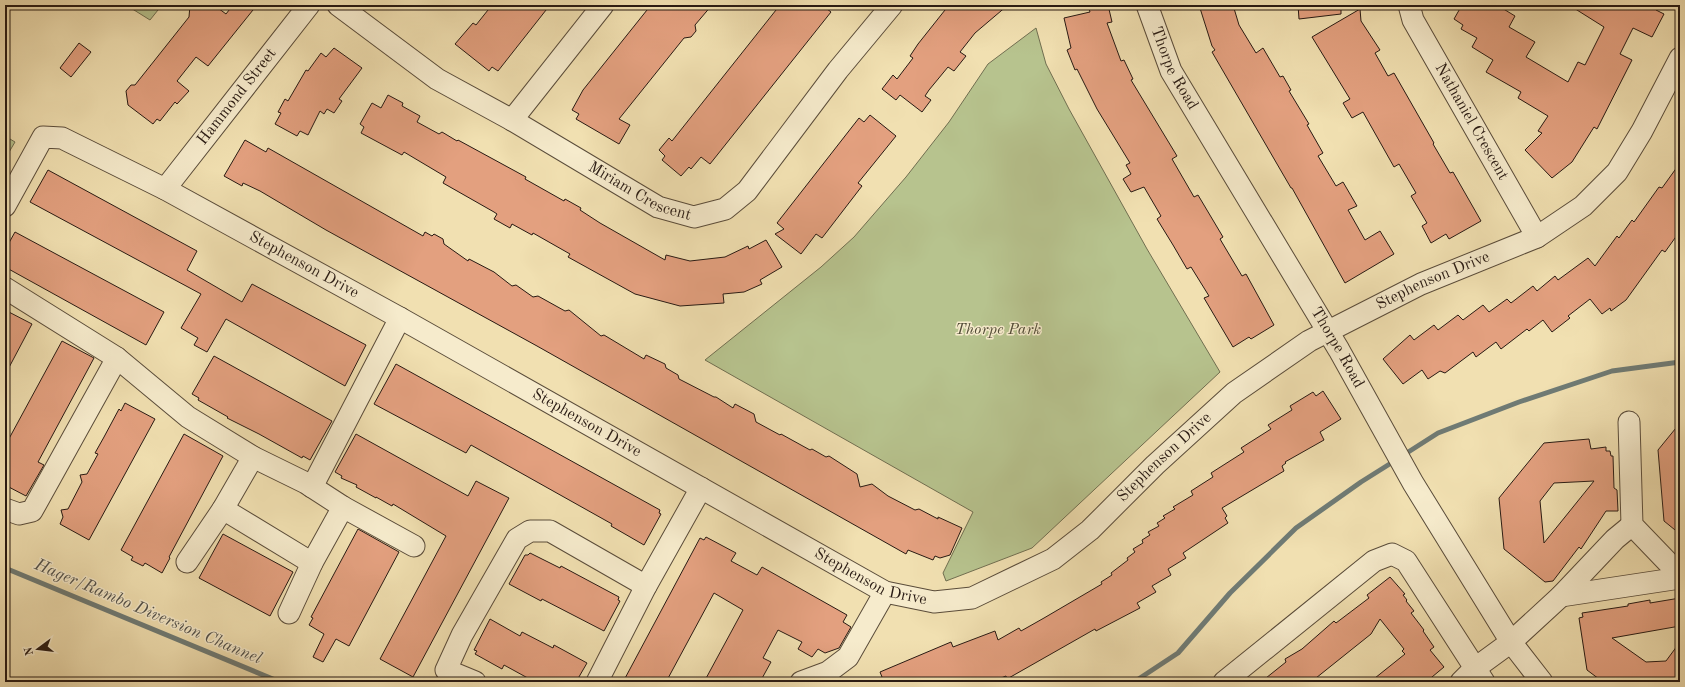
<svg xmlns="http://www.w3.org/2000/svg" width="1685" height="687" viewBox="0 0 1685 687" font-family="'Old Standard TT',serif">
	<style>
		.green { fill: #b7c38e; stroke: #706e50 }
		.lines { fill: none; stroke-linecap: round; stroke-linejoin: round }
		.stream { stroke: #6f7b75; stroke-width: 5 }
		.building { fill: #e3a07f; stroke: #281a13; fill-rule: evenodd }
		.minor-casing { stroke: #5a4c3a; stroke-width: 23 }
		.minor { stroke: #f6ebcc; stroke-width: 21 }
		.labels { text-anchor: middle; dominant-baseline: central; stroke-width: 3; stroke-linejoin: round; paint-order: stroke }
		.street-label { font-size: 16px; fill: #281a13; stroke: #f6ebcc }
		.park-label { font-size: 16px; font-style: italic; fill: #534d38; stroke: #f6ebcc }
		.water-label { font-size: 17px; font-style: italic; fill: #52524c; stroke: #f6ebcc }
	</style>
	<rect width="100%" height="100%" fill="#f1e0b1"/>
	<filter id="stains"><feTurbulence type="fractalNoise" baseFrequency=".005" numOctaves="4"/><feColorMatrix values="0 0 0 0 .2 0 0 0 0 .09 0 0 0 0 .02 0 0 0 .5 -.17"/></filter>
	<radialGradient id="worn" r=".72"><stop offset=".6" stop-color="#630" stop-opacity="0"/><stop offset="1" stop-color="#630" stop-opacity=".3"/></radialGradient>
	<g class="green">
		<path d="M126 5H162L150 20Z"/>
		<path d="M1036 28 1046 64 1069 109 1147 249 1220 372 1032 548 946 581 943 573 973 512 705 360 821 267 854 237 906 177 949 122 988 64Z"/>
		<path d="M5 136 15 142 5 159Z"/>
	</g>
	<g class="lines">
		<g class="stream">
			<path d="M1402 456 1438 433 1519 402 1612 371 1680 362"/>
			<path d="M5 568 280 682"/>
			<path d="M1134 682 1178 653 1230 593 1296 528 1361 482 1396 460"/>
		</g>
	</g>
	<g class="building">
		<path d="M190 5H214L226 14 233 5H257L208 66 196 57 177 81 189 91 177 104 175 102 160 121 157 119 153 124 128 105 126 91 131 85H135L189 17Z"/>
		<path d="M492 5H550L498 71 492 67 489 71 455 44 473 23 476 25Z"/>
		<path d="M651 5H712L695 25 696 31 691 37 684 38 619 119 630 125 619 144 576 119 579 114 572 110 583 90Z"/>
		<path d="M780 5H822L831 12 710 164 701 157 691 169 689 167 681 176 662 160 665 156 659 150 669 138 672 141Z"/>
		<path d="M949 5H1008L975 33 960 52 966 56 954 71 948 67 929 90 925 96 931 100 922 112 900 95 896 100 882 89 893 75 897 79 913 58 910 56 918 44Z"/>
		<path d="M1088 5H1108L1112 22 1107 23 1121 61 1124 60 1133 79 1131 80 1177 156 1172 159 1194 197 1198 195 1223 237 1220 239 1242 276 1246 274 1274 325 1251 339 1249 337 1233 347 1204 298 1209 296 1191 267 1187 269 1173 245 1157 219 1161 216 1144 187 1131 192 1123 179 1131 174 1126 165 1130 163 1097 109 1077 69 1075 70 1067 50 1071 48 1064 18 1090 12Z"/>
		<path d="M1199 5H1233L1239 25 1256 53 1263 48 1280 77 1283 76 1291 90 1289 91 1309 124 1307 125 1323 153 1318 156 1336 186 1343 182 1357 206 1348 210 1365 240 1380 231 1394 254 1345 283 1292 188H1291L1284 176 1212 52 1215 50 1212 46Z"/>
		<path d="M1298 5H1341V14L1299 19Z"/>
		<path d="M1462 5H1497L1515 16 1509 27 1535 42 1526 57 1568 82 1578 62 1585 65 1604 27 1569 5H1659L1656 10 1664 14 1652 37 1633 28 1620 54 1632 60 1597 129 1594 127 1572 162 1552 178 1525 150 1542 133 1538 131 1548 116 1518 98 1521 92 1486 72 1493 60 1472 47 1477 38 1461 29 1463 25 1454 19Z"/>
		<path d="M1360 9 1361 21 1380 50 1375 53 1388 76 1394 73 1434 143 1433 144 1450 173 1453 172 1481 221 1449 239 1446 234 1431 243 1422 226 1427 223 1411 196 1416 193 1399 164 1394 167 1363 112 1352 118 1343 103 1350 99 1312 37Z"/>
		<path d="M79 43 91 52 71 77 60 68Z"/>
		<path d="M334 48 362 68 339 99 342 101 334 113 327 109 324 114 320 111 308 135 300 131 297 136 275 124 281 113 278 112 285 99 288 101 306 70 308 71 321 53 326 57Z"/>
		<path d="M388 95 403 103 402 106 420 116 417 122 439 134 442 132 457 141 458 140 526 177 525 179 564 201 565 199 581 208 580 210 600 223 665 260 666 255 690 261 725 257 748 246 749 249 766 240 782 267 760 280 762 284 744 292 723 294 724 303 680 306 635 294 568 257 570 254 533 233 532 235 512 224 510 228 494 219 497 214 494 212 443 183 446 177 404 152 402 155 361 133 364 127 360 124 372 103 381 108Z"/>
		<path d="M870 115 896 136 858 183 862 186 822 238 816 234 801 254 775 234 784 229 777 223 859 118 864 122Z"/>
		<path d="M245 140 266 152 268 148 423 236 425 232 432 236 434 234 443 239 444 244 468 261 469 259 494 272 512 286 516 285 533 297 538 296 565 311 569 310 601 336 604 335 644 359 646 355 665 364 666 368 678 375 679 379 714 397H716L733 408 735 404 754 414 756 422 780 435 781 434 810 450 812 449 826 457 829 456 857 474 860 487 872 484 888 496 915 510 919 509 938 519V517L962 528 950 555 940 558 935 556 933 560 908 550 906 554 537 346 326 230 260 191 243 183 242 186 224 176Z"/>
		<path d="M1680 163V231L1665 252 1662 250 1626 300 1611 311 1610 308 1602 314 1590 299 1568 316 1570 318 1552 332 1543 320 1529 331 1527 329 1501 349 1496 342 1476 357 1473 352 1445 373 1440 371 1428 379 1422 370 1403 384 1383 359 1410 335 1414 340 1434 325 1438 330 1458 315 1463 320 1483 305 1489 312 1507 299 1511 303 1533 286 1537 291 1555 276 1558 280 1588 258 1595 266 1617 236 1619 238 1632 220 1634 222 1659 187 1662 188Z"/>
		<path d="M48 170 197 251 187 270 242 302 252 284 366 345 345 386 226 319 207 352 194 345 198 338 181 328 201 294 30 202Z"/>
		<path d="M15 232 164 312 146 345 5 267V250Z"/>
		<path d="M5 310 32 324 5 375Z"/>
		<path d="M62 341 94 358 38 462 44 465 26 496 5 485V446Z"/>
		<path d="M214 356 332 421 310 460 303 456 302 458 259 434 227 418 228 417 198 400 199 398 192 394Z"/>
		<path d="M396 364 660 510 659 513 661 514 644 545 611 526 612 524 471 445 466 453 374 404Z"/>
		<path d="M1323 391 1341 419 1320 432 1324 440 1285 462 1286 463 1282 466 1284 471 1222 508 1227 516 1225 518 1228 523 1183 553 1186 558 1168 569 1171 575 1152 586 1156 592 1137 603 1140 608 1096 631 1095 629 1007 679 1006 676 991 682H884L880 672 951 642 953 647 995 631 998 640 1019 628 1021 631 1044 618 1102 584 1101 582 1112 575 1111 573 1128 560 1127 558 1135 552 1133 549 1143 543 1142 540 1150 535 1148 532 1159 526 1157 523 1165 518 1163 516 1175 509 1173 507 1193 495 1191 491 1213 477 1211 473 1244 452 1241 448 1271 429 1268 425 1292 410 1290 406 1313 392 1316 396Z"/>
		<path d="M125 403 155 419 89 540 60 524 63 517 61 510 68 509 82 482 80 475 87 474 98 454 95 453 104 437 119 409 121 411Z"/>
		<path d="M1680 423V534L1664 521 1658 450Z"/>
		<path d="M184 434 223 456 169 557 170 558 162 573 145 563 143 566 131 560 133 557 121 550Z"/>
		<path d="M356 434 468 496 476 481 509 498 413 677 380 659 446 536 393 504 392 506 376 497V498L356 487 357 485 341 478 342 476 335 472Z"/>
		<path d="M1589 439 1591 449 1606 447V451H1610L1611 456H1613L1614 488 1617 490 1618 511H1606L1581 549 1579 547 1553 581 1545 582 1504 549 1499 498 1544 443ZM1594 481 1544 543 1540 501 1554 483Z"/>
		<path d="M358 529 399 552 349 646 336 639 323 662 313 657 324 634 309 625 313 618 311 617Z"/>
		<path d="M223 534 293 572 270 616 199 578Z"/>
		<path d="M706 537 736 553 731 561 757 575 762 567 847 615 843 622 851 627 839 648 825 653 818 649 812 657 798 649 802 642 778 630 763 658 771 662 760 682H704L743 610 714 593 666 682H623L700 538 704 540Z"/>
		<path d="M530 553 560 568 561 566 619 597 618 600 620 601 604 631 542 599 541 601 509 584 525 555H528Z"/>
		<path d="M1390 577 1405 594 1403 595 1407 600 1406 601 1414 611 1411 613 1424 630 1423 631 1434 647 1430 650 1444 667 1426 682H1370L1405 654 1402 651 1404 649 1380 619 1371 634 1311 682H1261L1286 662 1285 659 1302 649 1334 621 1336 623 1369 598 1367 595Z"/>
		<path d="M1680 598V626L1612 638 1646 662 1666 661 1680 642V682H1603L1587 670 1579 618 1583 617 1582 613 1628 606V604L1650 600V603Z"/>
		<path d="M490 619 520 636 522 632 553 648 554 645 587 663 576 682H535L504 665 502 669 475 654 477 651 474 650Z"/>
	</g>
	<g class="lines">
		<g class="minor-casing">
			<g id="minor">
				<path id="s1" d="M338 5 437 79 512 120 658 207 694 217 725 209 747 191 838 70 892 5"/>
				<path id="s2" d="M1147 5 1171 71 1339 350 1413 483 1511 642 1542 682"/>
				<path id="s3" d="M1409 5 1413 20 1537 237"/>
				<path d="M512 120 603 5"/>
				<path id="s4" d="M165 189 309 5"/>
				<path id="s5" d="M5 206 43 137 62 138 165 189 400 318 885 592 934 602 972 598 1053 559 1090 530 1155 465 1234 393 1309 341 1421 284 1537 237 1583 206 1617 172 1642 131 1680 58"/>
				<path d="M5 288 117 358 188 417 253 457 306 483 343 507 414 546"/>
				<path d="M1629 422 1632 525 1680 575"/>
				<path d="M312 487 400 318"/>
				<path d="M5 509 19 514 32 511 117 358"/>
				<path d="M223 509 312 563"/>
				<path d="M187 562 223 509 253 457"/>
				<path d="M1561 596 1680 578"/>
				<path d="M289 613 312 563 343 507"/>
				<path d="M475 682 446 670 462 635 517 539 530 531H550L646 586"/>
				<path d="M597 682 646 586 701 488"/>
				<path d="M801 682 828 672 848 657 885 592"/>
				<path d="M1224 682 1374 561 1392 554 1406 561 1484 682"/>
				<path d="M1461 682 1474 669 1511 642 1561 596 1615 539 1632 525"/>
			</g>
		</g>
		<use href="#minor" class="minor"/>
	</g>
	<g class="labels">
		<g class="street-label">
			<text stroke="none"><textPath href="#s2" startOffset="69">Thorpe Road</textPath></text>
			<text stroke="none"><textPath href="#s4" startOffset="117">Hammond Street</textPath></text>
			<text stroke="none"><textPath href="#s3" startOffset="133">Nathaniel Crescent</textPath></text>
			<text stroke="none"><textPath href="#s1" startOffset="356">Miriam Crescent</textPath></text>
			<text stroke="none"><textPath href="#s5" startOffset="371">Stephenson Drive</textPath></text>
			<text stroke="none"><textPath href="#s5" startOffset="1691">Stephenson Drive</textPath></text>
			<text stroke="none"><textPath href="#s2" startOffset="393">Thorpe Road</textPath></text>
			<text stroke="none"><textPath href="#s5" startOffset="695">Stephenson Drive</textPath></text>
			<text stroke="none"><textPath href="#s5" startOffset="1367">Stephenson Drive</textPath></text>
			<text stroke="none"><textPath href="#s5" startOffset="1019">Stephenson Drive</textPath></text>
		</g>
		<g class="park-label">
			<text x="998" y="330">Thorpe Park</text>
		</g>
		<g class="water-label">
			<text transform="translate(148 612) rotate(23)">Hager/Rambo Diversion Channel</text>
		</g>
	</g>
	<rect width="1685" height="687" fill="none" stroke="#f1e0b1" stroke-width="20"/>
	<rect x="6" y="6" width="1673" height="675" fill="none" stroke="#281a13" stroke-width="2"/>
	<rect x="10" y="10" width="1665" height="667" fill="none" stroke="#281a13"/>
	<g transform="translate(38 649) rotate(255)" stroke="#f6ebcc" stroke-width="3" paint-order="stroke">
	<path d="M0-3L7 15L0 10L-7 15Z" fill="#281a13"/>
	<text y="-6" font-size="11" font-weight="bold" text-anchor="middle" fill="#281a13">N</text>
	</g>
	<rect width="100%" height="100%" filter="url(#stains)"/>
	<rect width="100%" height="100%" fill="url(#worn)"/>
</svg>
